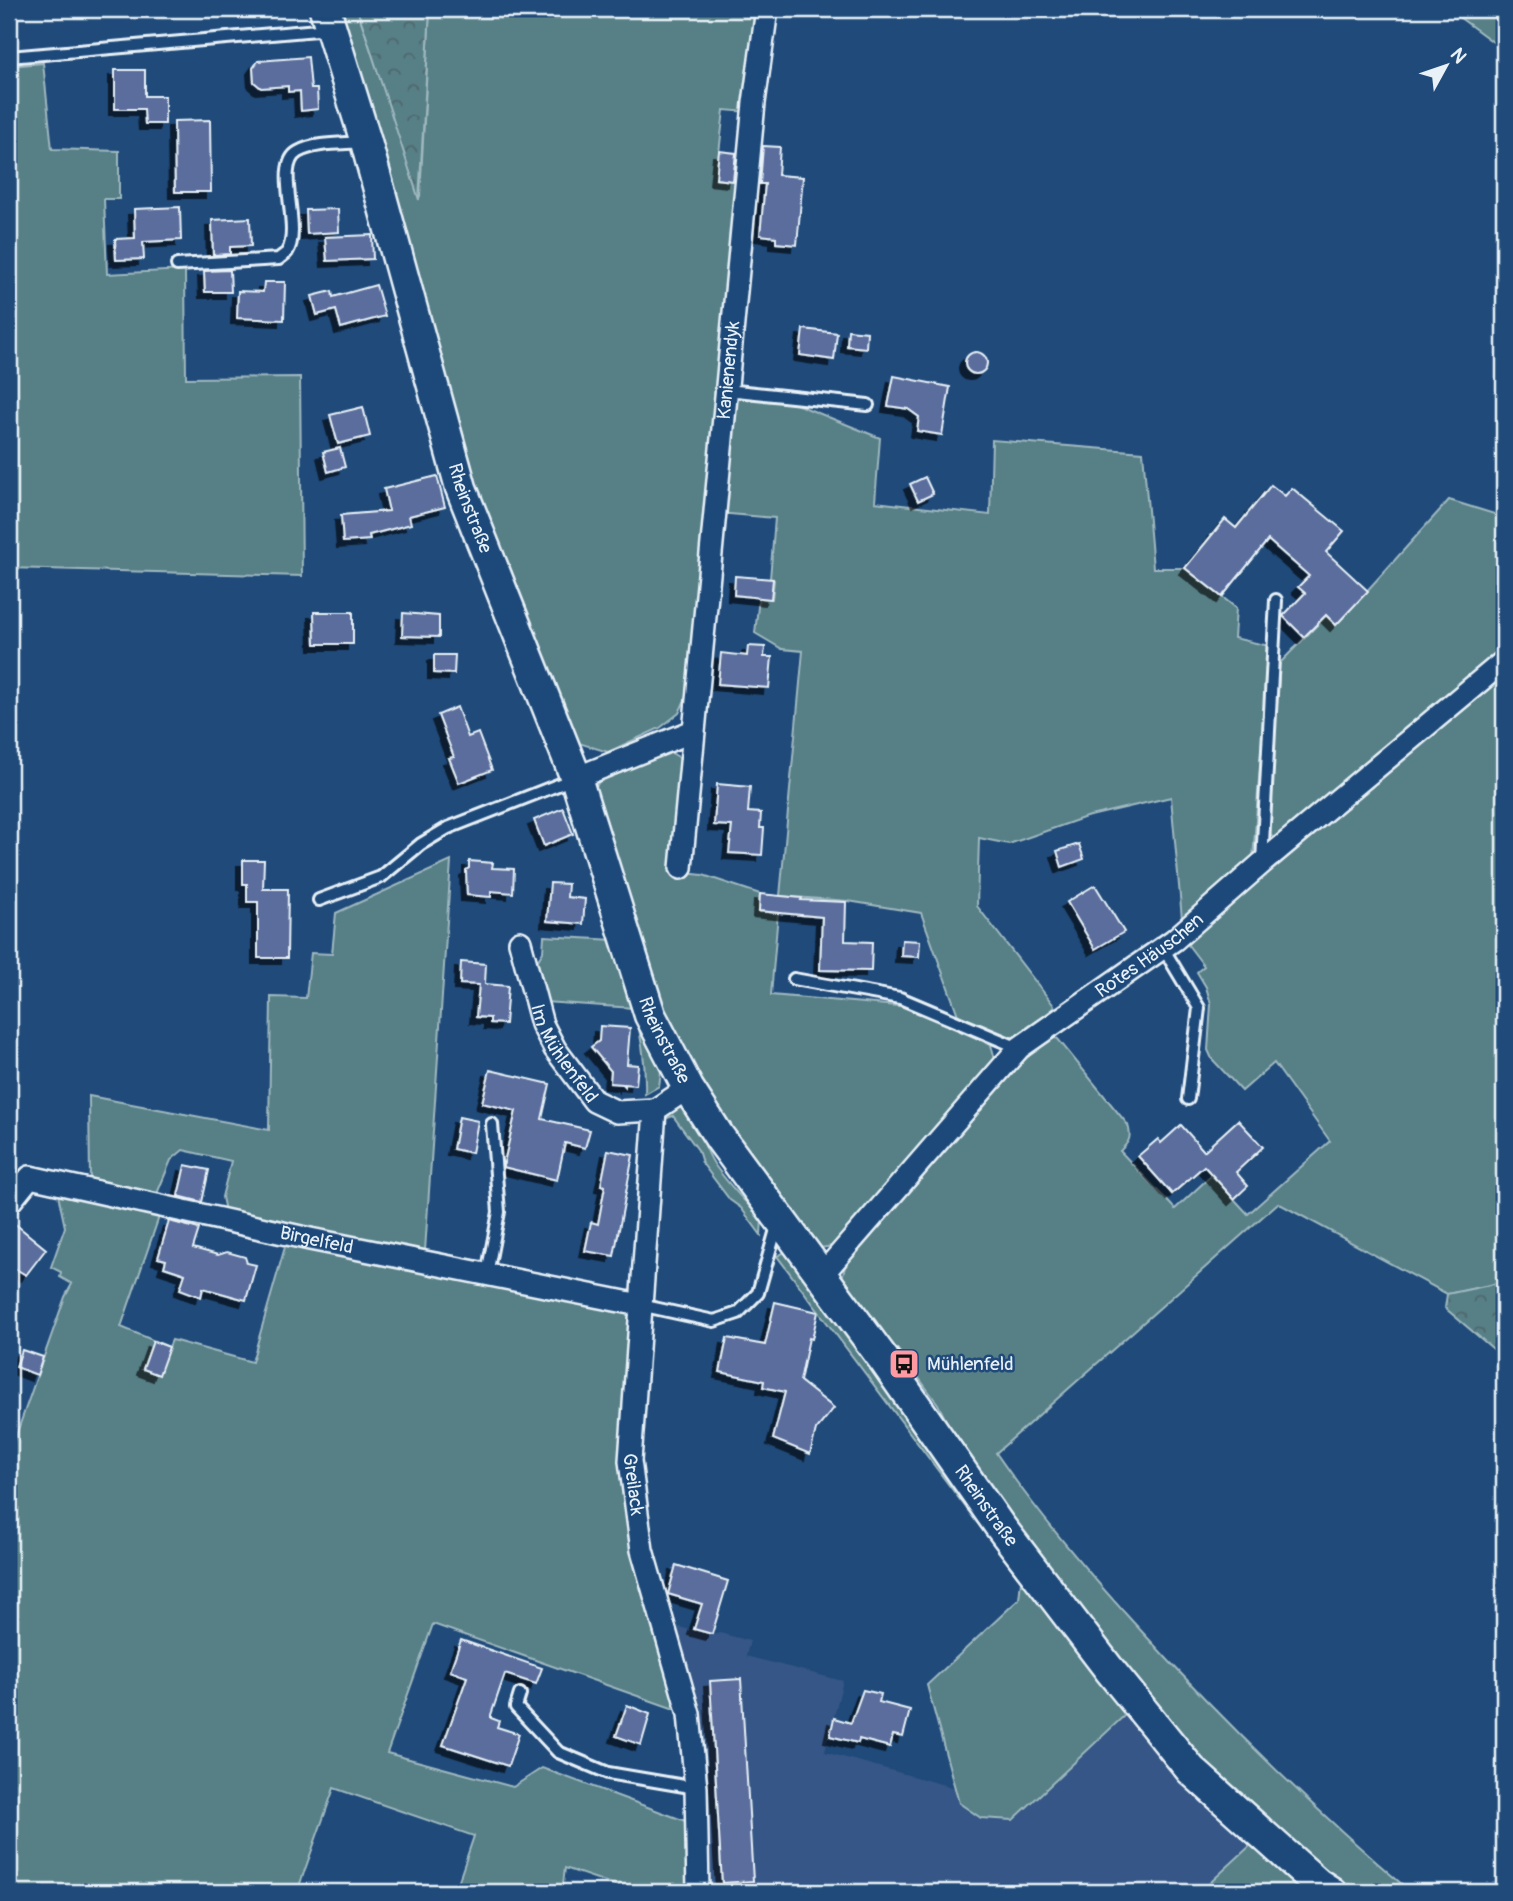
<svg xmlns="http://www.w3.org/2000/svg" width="1513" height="1901" viewBox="0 0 1513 1901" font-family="Pangolin,sans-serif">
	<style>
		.built { fill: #355786 }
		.green { fill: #567f86; stroke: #9fb8bf; stroke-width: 2 }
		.forest { fill: url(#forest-crowns); stroke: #9fb8bf; stroke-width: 2 }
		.building { fill: #5a6d9c; stroke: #e8f1f8; stroke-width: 2; filter: url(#shadow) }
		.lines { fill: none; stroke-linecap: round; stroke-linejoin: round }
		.lane-casing { stroke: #e8f1f8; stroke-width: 16 }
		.street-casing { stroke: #e8f1f8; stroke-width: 26 }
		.secondary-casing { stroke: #e8f1f8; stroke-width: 35 }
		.lane { stroke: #1f4a7a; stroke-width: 10 }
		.street { stroke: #1f4a7a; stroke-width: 21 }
		.secondary { stroke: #1f4a7a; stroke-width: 30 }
		.labels { text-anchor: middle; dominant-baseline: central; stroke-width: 5; stroke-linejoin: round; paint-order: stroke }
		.street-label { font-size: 19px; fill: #e8f1f8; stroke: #1f4a7a }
		.poi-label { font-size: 19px; fill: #e8f1f8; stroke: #1f4a7a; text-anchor: start }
	</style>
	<defs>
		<pattern id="forest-crowns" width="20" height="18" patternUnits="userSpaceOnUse" patternTransform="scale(1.75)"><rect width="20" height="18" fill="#567f86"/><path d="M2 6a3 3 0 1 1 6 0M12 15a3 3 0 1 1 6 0" fill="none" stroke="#4f666b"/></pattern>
		<filter id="shadow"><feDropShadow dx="-6" dy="6" stdDeviation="0" flood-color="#0009"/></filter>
	</defs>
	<rect width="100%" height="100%" fill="#1f4a7a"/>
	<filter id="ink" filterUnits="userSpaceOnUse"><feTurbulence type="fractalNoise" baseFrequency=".0143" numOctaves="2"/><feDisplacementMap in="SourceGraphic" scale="14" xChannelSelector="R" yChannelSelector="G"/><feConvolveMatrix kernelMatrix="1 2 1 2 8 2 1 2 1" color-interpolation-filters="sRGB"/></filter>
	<g filter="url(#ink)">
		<path class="built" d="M671 1625 712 1635 720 1633 750 1641 746 1656 843 1681 825 1752 955 1788 959 1803 1014 1820 1125 1715 1183 1779 1252 1844 1200 1892H705Z"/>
		<g class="green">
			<path d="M339 9H357L420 197 430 9H762L748 112 724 110 716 179 742 182 695 678 679 713 660 728 608 752 572 741 479 508Z"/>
			<path d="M1448 9H1504V50Z"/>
			<path d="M43 63 52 149 119 151V199H104L107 274 185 270 186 378 300 377 302 576 9 568V66Z"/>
			<path d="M731 395 796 404 880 438 875 502 990 515 992 440 1143 452 1153 568H1186L1236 608 1234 638 1269 646 1253 859 1182 919 1171 797 1086 817 1009 844 979 838 977 906 1055 1007 1015 1042 958 1015 921 913 848 901 780 896 803 651 782 649 755 633 759 598 772 599 774 580 770 579 775 518 719 513Z"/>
			<path d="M1449 500 1504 517V649C1478 672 1449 688 1426 715L1276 840 1268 833 1280 663 1326 616 1336 625Z"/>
			<path d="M1504 676V1282L1447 1294 1278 1203 996 1453C1037 1513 1084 1568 1133 1622 1220 1718 1312 1808 1411 1892H1352L1254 1811 1190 1749 1106 1648 959 1447 938 1404 898 1350 864 1316 840 1286 847 1259 1009 1074 1051 1036 1058 1039 1128 1125C1132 1138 1129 1142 1120 1151L1175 1209 1212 1175 1248 1214 1330 1141 1274 1063 1242 1091 1212 1059 1208 1050 1211 1004 1206 987 1197 972 1204 966 1185 941Z"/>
			<path d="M668 751 687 762 675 872 703 875 760 894 759 912 778 913 771 995 910 1007 991 1045 995 1059 833 1246 814 1249 723 1127 663 1018 591 797 600 779Z"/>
			<path d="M451 861 425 1251 378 1244 225 1211 222 1197 231 1161 183 1150 171 1160 156 1196 90 1182 89 1096 269 1130 271 997 306 998 311 953 332 954 336 913Z"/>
			<path d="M544 936 614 940 662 1065 659 1086 645 1094C646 1064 642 1037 634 1008L544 1002 536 963 543 952Z"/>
			<path d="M676 1104C700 1116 700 1142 714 1164 728 1184 745 1202 762 1219L761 1235 741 1208 730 1200 702 1163 698 1150 673 1116 662 1120Z"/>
			<path d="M57 1190 161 1211 121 1327 169 1347 172 1340 252 1362 287 1240 629 1310 622 1464 680 1711 433 1624 387 1753 513 1787 542 1768 688 1822 690 1892H635L565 1868 562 1892H455L474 1836 334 1788 297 1892H9V1441L13 1444 65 1297 72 1284 60 1277 61 1272 51 1267 65 1227Z"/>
			<path d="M789 1250 1123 1704 1125 1715 1013 1820 981 1818 959 1803 927 1685 1019 1599 1021 1581 777 1256Z"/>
			<path d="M1252 1844 1290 1880 1308 1892H1200Z"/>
		</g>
		<g class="forest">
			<path d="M357 9H430L419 200 364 29Z"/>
			<path d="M1504 1282V1358L1445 1308 1447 1294Z"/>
		</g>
		<g class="building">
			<path d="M308 57 311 89H317L318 109 301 111 300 91 288 92V86L261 88 254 82 253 68 258 61Z"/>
			<path d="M115 70H145V96H165V124H145L144 109H115Z"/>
			<path d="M210 120 211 192H175L174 121Z"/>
			<path d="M763 146 780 147 778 175 803 177 797 245 776 243V237L760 235 765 184H760Z"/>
			<path d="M719 151 736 153 733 181 716 179Z"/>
			<path d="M180 207 181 240 143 242 144 259 116 260 115 239 135 238 134 209Z"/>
			<path d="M338 209 339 232 307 234 306 210Z"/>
			<path d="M250 218 251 246 230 247V254L213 255 212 220Z"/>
			<path d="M372 235 373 259 327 261 325 237Z"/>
			<path d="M230 270 231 292H205L204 271Z"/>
			<path d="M264 282H285L284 320 237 318 238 291 263 292Z"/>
			<path d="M376 285 385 316 341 328 336 310 317 315 312 296 332 291 333 297Z"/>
			<path d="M803 329 837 333 834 360 800 355Z"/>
			<path d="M848 330 867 332 866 348 847 346Z"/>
			<circle cx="976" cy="363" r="11"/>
			<path d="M894 376 950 387 942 435 917 431 919 417 908 409 888 406Z"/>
			<path d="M363 407 370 436 338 444 330 415Z"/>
			<path d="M340 448 345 467 328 472 323 452Z"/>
			<path d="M437 476 445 507 409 516 411 524 369 535 370 540 343 542 341 515 389 511 384 489Z"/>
			<path d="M925 477 933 494 918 501 910 484Z"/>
			<path d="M1271 485 1285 496 1292 488 1344 531 1326 552 1368 591 1336 625 1326 615 1304 637 1283 616 1305 593 1298 587 1309 576 1268 540 1222 597 1185 568 1225 519 1236 528Z"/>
			<path d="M735 576 773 579 771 599 734 595Z"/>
			<path d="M314 612H353V644H315Z"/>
			<path d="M403 613 439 616V637L402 636Z"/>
			<path d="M748 646 765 647 764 657H772L769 688 718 684 721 653 747 656Z"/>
			<path d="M434 655H455L454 674 434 673Z"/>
			<path d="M457 707 468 737 478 733 492 770 459 783 449 758 454 757 438 715Z"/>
			<path d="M717 784 750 787 748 812 761 813 760 828H764L762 855 729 853 732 826 714 825Z"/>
			<path d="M563 808 573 834 544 846 534 820Z"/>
			<path d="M1079 844 1084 859 1062 867 1057 851Z"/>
			<path d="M243 860H264L263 889H288L287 958H258V902H247V884H243Z"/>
			<path d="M469 861 493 863 492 868 514 869 513 893 491 891V897L467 895 466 870 469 868Z"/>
			<path d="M550 883 568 884 567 897 585 899 583 924 547 921Z"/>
			<path d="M1095 885 1124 932 1095 949 1067 902Z"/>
			<path d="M760 894 802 898 801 900 846 902 845 941 872 942 871 971 820 970 822 917 759 911Z"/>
			<path d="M902 940 920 941 919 957 901 956Z"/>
			<path d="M461 962 486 964 485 984 508 986 505 1024 490 1023V1018L476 1017 479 985 460 984Z"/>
			<path d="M600 1026 630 1028 627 1064 638 1065 636 1085 625 1084V1086L623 1084 610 1083 611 1071 591 1047 599 1041Z"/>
			<path d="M490 1070 550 1084 542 1119 590 1130 585 1148 565 1143 557 1180 503 1167 516 1111 482 1103Z"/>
			<path d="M459 1117 478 1121 472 1153 453 1149Z"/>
			<path d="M1238 1120 1263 1147 1236 1172 1248 1186 1234 1199 1204 1166 1172 1194 1138 1156 1158 1139 1161 1143 1181 1125 1204 1151Z"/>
			<path d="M608 1150 633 1155 614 1256 585 1251 591 1222 598 1224 605 1186 601 1185Z"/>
			<path d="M185 1165 209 1170 202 1202 178 1196Z"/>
			<path d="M9 1219 46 1249 26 1275 9 1265Z"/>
			<path d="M169 1221 199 1229 193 1248 218 1255 227 1252 245 1257 247 1263 256 1265 246 1300 203 1288 201 1297 180 1289 185 1274 164 1267 166 1260 158 1258Z"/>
			<path d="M775 1302 818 1312 812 1339 809 1338 800 1381 834 1408 816 1430 810 1454 773 1439 785 1392 763 1387 764 1381 720 1372 727 1338 765 1345Z"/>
			<path d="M153 1341 169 1347 159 1375 143 1369Z"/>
			<path d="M22 1350 43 1357 37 1375 16 1367Z"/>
			<path d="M676 1565 728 1581 712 1634 694 1629 702 1604 668 1594Z"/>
			<path d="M461 1640 542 1668 536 1684 505 1674 491 1715V1718L499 1721 497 1727 519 1734 508 1766 443 1745 467 1677 450 1671Z"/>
			<path d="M741 1679 753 1881 722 1883 710 1681Z"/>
			<path d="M863 1690 881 1694 879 1702 910 1710 903 1737 893 1735 890 1747 859 1739 858 1743 830 1736 834 1718 851 1723Z"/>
			<path d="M627 1705 650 1714 641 1745 616 1736Z"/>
		</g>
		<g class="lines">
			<g class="lane-casing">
				<g id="lane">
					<path d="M9 57 329 29"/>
					<path d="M177 265 279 259C281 256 285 255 287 252 303 228 273 166 298 152 316 142 344 144 363 142"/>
					<path d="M727 390 868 405"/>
					<path d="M1262 862 1276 600"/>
					<path d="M319 900 381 877 421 844 448 828 573 779"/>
					<path d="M1163 948 1199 1008 1188 1099"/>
					<path d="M794 979 900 998 1019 1048"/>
					<path d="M487 1274 499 1212 492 1124"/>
					<path d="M640 1305 714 1321 738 1313 758 1293 777 1226"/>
					<path d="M520 1694 516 1707 558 1752 608 1773 696 1788"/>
				</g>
			</g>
			<g class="street-casing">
				<g id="street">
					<path d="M576 778 693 731"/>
					<path id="s1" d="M681 868 754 103 767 9"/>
					<path id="s2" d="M520 942 542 1024 555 1049 594 1101 617 1112 655 1110"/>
					<path id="s3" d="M688 1088 655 1110 630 1461 642 1550 689 1714 696 1788 698 1892"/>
					<path id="s4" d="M9 1203 30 1177 310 1239 640 1305"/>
					<path id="s5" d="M821 1276 1019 1048 1174 940 1262 863 1504 661"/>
				</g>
			</g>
			<g class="secondary-casing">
				<g id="secondary">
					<path id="s6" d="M325 9 366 142 461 488 576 778 650 1015 688 1088 720 1138 884 1360 999 1525 1109 1669 1191 1770 1317 1883 1331 1892"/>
				</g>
			</g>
			<use href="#lane" class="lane"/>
			<use href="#street" class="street"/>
			<use href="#secondary" class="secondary"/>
		</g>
	</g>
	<defs>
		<g id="bus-square" transform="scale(1.575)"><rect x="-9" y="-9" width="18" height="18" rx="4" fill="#ff9aa2" stroke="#1f4a7a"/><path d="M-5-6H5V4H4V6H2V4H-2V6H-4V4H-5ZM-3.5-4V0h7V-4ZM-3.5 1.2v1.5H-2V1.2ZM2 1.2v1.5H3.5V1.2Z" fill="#111"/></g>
	</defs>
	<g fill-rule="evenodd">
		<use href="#bus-square" x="904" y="1364"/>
	</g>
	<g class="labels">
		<g class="street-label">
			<text stroke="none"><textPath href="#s1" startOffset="500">Kanienendyk</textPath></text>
			<text stroke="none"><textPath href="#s6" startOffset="520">Rheinstraße</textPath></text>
			<text stroke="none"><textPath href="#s5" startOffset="462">Rotes Häuschen</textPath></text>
			<text stroke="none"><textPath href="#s6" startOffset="1087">Rheinstraße</textPath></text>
			<text stroke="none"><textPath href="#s2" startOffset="121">Im Mühlenfeld</textPath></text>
			<text stroke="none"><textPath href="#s4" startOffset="327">Birgelfeld</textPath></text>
			<text stroke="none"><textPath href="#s3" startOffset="415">Greilack</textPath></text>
			<text stroke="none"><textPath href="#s6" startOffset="1654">Rheinstraße</textPath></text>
		</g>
		<g class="poi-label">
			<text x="927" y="1364">Mühlenfeld</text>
		</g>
	</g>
	<rect width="1513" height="1901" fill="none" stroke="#1f4a7a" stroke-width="35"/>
	<rect x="18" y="18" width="1478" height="1866" fill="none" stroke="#e8f1f8" stroke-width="2.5" filter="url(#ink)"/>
	<g transform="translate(1446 66) rotate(50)" stroke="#1f4a7a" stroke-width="5" paint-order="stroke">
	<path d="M0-5L12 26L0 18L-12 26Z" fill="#e8f1f8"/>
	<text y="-10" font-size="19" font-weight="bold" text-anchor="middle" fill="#e8f1f8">N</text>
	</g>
</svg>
